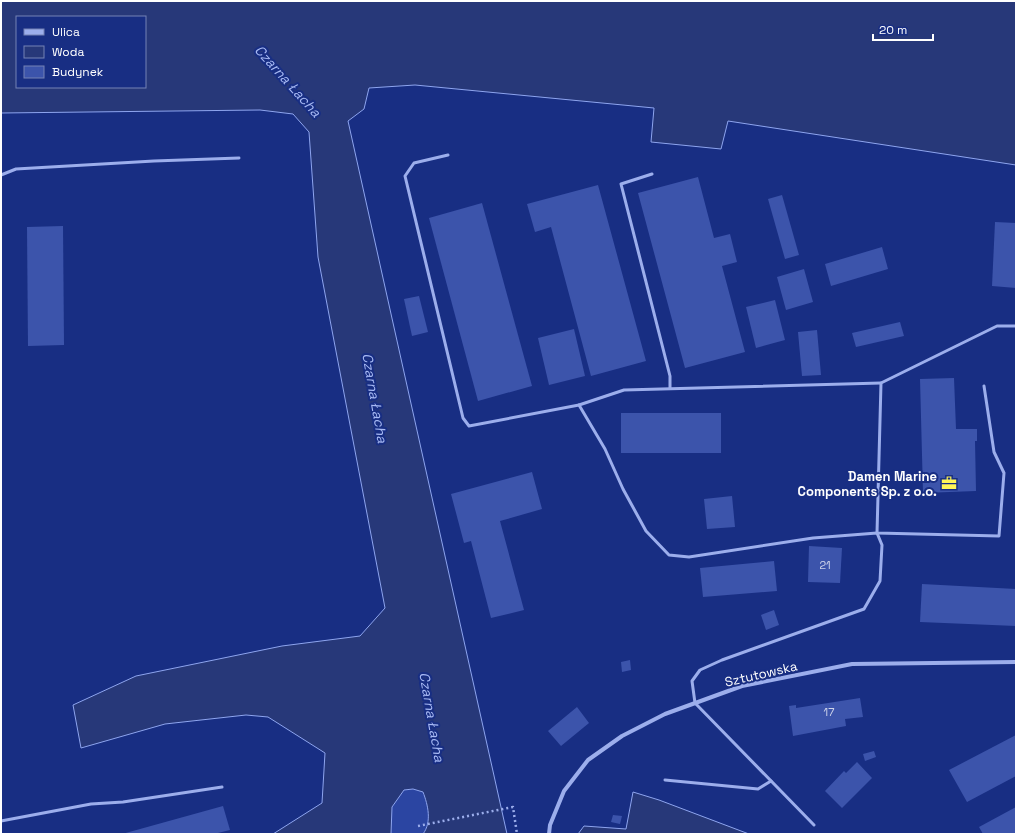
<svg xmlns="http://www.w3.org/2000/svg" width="1017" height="835" viewBox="0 0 1017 835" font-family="'Space Grotesk',sans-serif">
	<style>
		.green { fill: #2b45a2 }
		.water { fill: #273879; stroke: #8ea5ef; fill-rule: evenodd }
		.building { fill: #3c54ab }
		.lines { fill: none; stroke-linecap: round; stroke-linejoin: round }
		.path { stroke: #9caeec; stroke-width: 2.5; stroke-dasharray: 2 3; stroke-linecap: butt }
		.service { stroke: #9caeec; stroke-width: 3 }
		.minor { stroke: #9caeec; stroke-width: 4 }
		.labels { text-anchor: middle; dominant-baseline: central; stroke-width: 4; stroke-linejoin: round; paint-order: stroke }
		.number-label { font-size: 11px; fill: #ced4ea }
		.poi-label { font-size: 13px; font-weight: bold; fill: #fff; stroke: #182e83; text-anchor: end }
		.street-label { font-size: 13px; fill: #fff; stroke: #182e83 }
		.water-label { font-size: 14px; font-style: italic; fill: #a7b9f4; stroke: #182e83 }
	</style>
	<rect width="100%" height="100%" fill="#182e83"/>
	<path class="green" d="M413 789 423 792C428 805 432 822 423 834H391L392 807 404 790Z"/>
	<g class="water">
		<path d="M1 1H1016V165L728 121 721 149 651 142 654 108 415 85 369 88 364 109 348 121 507 834H423C432 822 428 805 423 792L413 789 404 790 392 807 391 834H273L322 803 325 753 268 717 246 715 165 724 81 748 73 705 136 676 282 646 360 636 385 608 318 257 309 132 293 114 260 110 1 113ZM17 17H145V87H17Z"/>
		<path d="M633 792 659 800 749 834H578L584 826 626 829Z"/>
	</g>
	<g class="building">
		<path d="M698 177 714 238 730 234 737 262 722 266 745 352 685 368 638 193Z"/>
		<path d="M598 185 646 361 591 376 551 227 535 232 527 204Z"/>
		<path d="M782 195 799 255 785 259 768 199Z"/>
		<path d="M482 203 532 386 478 401 429 218Z"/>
		<path d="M995 222 1016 223V288L992 286Z"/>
		<path d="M63 226 64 345 28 346 27 227Z"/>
		<path d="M882 247 888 269 831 286 825 264Z"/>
		<path d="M804 269 813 302 786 310 777 277Z"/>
		<path d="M419 296 428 332 412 336 404 299Z"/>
		<path d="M775 300 785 340 756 348 746 307Z"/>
		<path d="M900 322 904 336 856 347 852 333Z"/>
		<path d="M574 329 585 376 549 385 538 338Z"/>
		<path d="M817 330 821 375 802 376 798 332Z"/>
		<path d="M954 378 956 429H977V441H975L976 491 923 493 920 379Z"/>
		<rect x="621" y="413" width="100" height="40"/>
		<path d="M532 472 542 509 500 521 524 610 491 618 471 541 464 543 451 494Z"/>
		<path d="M732 496 735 527 707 529 704 499Z"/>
		<path d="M809 546 842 548 840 583 808 582Z"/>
		<path d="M774 561 777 591 703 597 700 568Z"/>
		<path d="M922 584 1016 589V626L920 622Z"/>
		<path d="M774 610 779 625 766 630 761 615Z"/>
		<path d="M630 660 631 670 622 672 621 662Z"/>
		<path d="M860 698 863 717 845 719 846 726 793 736 789 706 796 705V708Z"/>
		<path d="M577 707 589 723 561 746 548 731Z"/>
		<path d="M1016 735V776L967 802 949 770Z"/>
		<path d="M874 751 876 757 865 761 863 754Z"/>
		<path d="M857 762 872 778 842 808 825 791 844 771 846 773Z"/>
		<path d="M223 806 230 830 214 834H122Z"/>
		<path d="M1016 807V834H983L979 827Z"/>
		<path d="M613 815 622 816 620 824 611 822Z"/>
	</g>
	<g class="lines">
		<path class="path" d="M418 826 513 807 517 834"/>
		<g class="service">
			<path d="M448 155 414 163 405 176 463 418 469 426 579 405 605 449 623 489 646 531 669 555 689 557 813 538 877 533 882 545 880 581 864 609 722 660 700 670 692 681 695 703 814 825"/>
			<path d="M652 174 621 184 670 376V388"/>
			<path d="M1 175 16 169 154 161 239 158"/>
			<path d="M984 386 994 452 1004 473 999 536 877 533 881 383 997 326H1016"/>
			<path d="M579 405 624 390 881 383"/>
			<path d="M665 780 758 789 771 781"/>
			<path d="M1 821 91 804 123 802 222 787"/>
		</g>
		<path class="minor" d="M549 834 550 825 564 791 588 760 622 736 665 714 742 686 852 664 1016 662"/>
	</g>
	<defs>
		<g id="office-bare" transform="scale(1.2)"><path d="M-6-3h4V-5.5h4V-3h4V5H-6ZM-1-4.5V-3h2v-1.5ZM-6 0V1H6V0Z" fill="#fff557" stroke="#182e83" stroke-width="2.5" paint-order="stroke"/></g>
	</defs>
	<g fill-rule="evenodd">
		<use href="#office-bare" x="949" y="483"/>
	</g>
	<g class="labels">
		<g class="number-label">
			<text x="825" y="565">21</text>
			<text x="829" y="712">17</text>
		</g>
		<g class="poi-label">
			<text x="937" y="476">Damen Marine<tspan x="937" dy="15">Components Sp. z o.o.</tspan></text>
		</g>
		<g class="street-label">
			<text transform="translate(761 674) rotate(-13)">Sztutowska</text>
		</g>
		<g class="water-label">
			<text transform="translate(288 81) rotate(48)">Czarna Łacha</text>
			<text transform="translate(375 398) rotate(80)">Czarna Łacha</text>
			<text transform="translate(432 717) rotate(80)">Czarna Łacha</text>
		</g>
	</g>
	<rect width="1017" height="835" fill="none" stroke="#ffffff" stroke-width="4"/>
	<rect x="16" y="16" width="130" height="72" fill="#182e83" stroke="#7482b5"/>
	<rect x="24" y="29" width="20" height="6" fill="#9caeec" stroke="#7482b5"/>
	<text x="52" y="36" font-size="12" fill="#ffffff">Ulica</text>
	<rect x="24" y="46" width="20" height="12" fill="#273879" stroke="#7482b5"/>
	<text x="52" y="56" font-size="12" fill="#ffffff">Woda</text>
	<rect x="24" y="66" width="20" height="12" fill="#3c54ab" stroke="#7482b5"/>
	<text x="52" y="76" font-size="12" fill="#ffffff">Budynek</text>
	<path d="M873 34v6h60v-6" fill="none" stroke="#ffffff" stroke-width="2"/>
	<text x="879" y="34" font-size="12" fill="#ffffff" stroke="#182e83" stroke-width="3" paint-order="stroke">20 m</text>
</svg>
